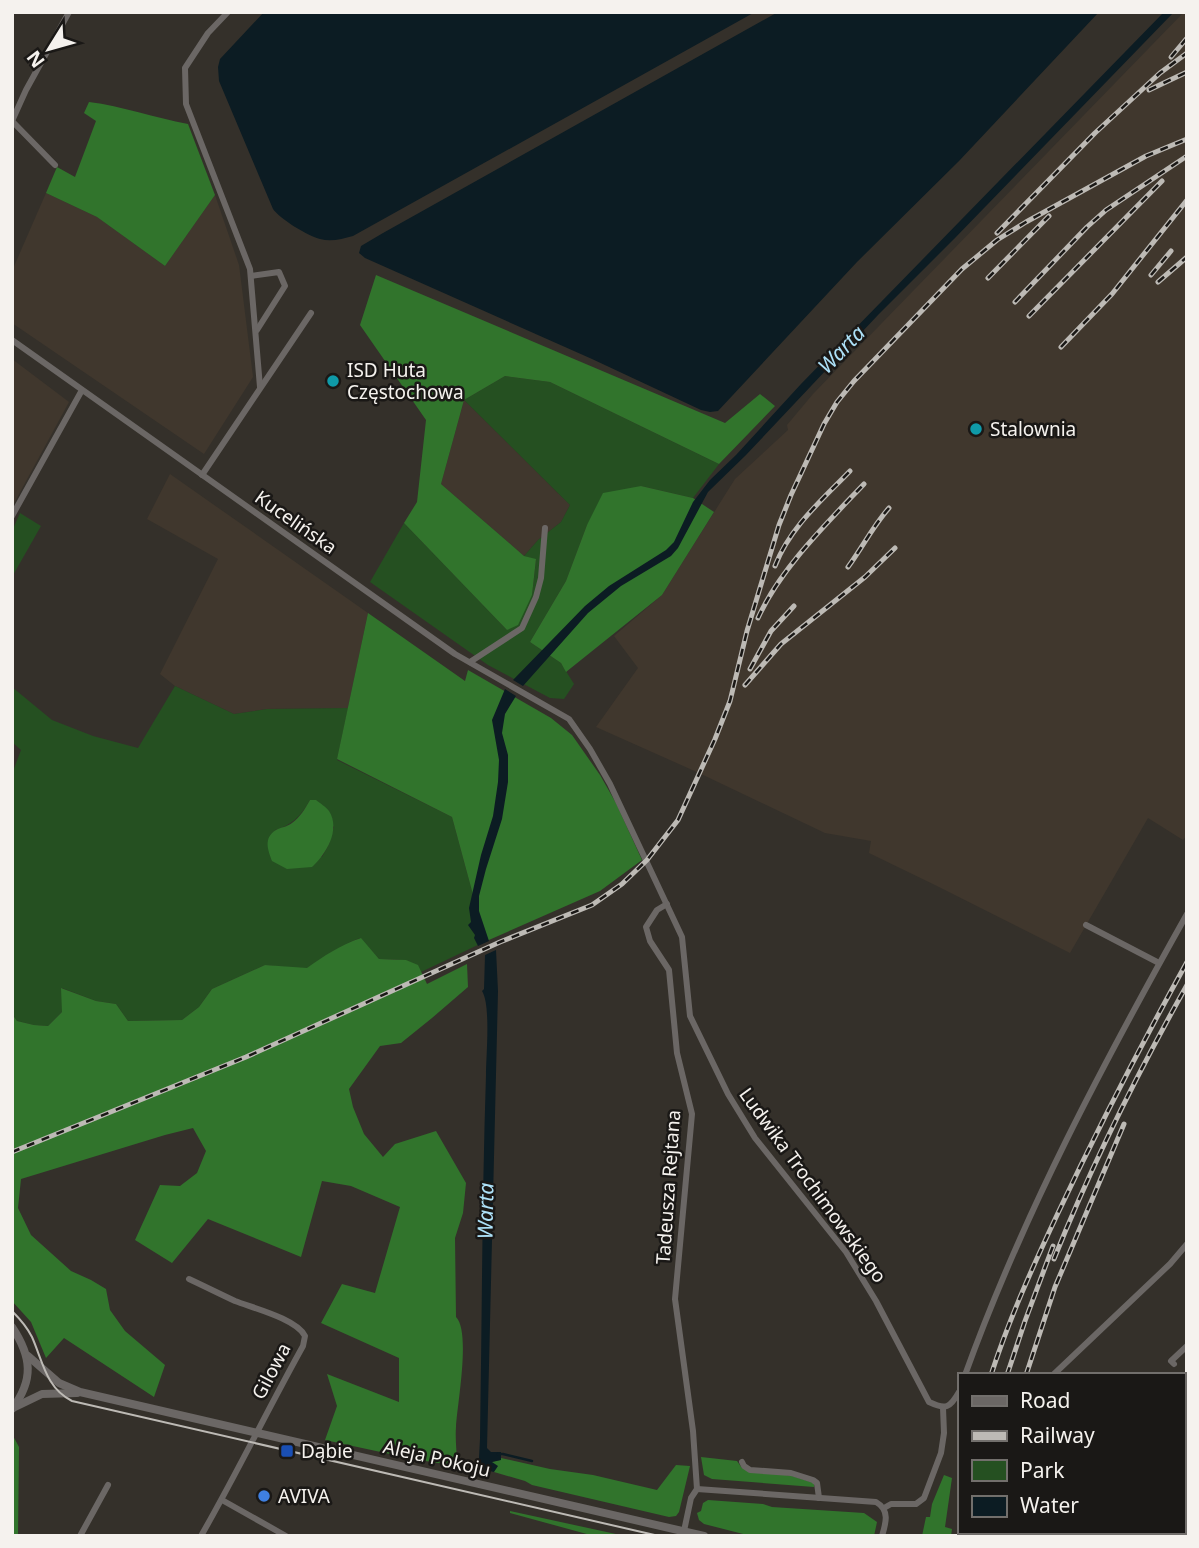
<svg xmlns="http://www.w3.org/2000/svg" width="1199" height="1548" viewBox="0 0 1199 1548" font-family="'Noto Sans',sans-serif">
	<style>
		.built { fill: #40372d }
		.green { fill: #255021; fill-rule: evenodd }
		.forest { fill: #31742c }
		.water { fill: #0c1c23 }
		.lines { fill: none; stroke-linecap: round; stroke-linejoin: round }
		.stream { stroke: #0c1c23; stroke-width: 2.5 }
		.minor { stroke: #6b6765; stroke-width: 6 }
		.tertiary { stroke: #6b6765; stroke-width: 8 }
		.tram { stroke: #bdbab5; stroke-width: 2 }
		.rail-casing { stroke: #bdbab5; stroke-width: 5 }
		.rail { stroke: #1a1816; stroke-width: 2.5; stroke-dasharray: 8; stroke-linecap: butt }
		.culture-dot { fill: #0f9aa8; stroke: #1a1816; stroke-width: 2.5 }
		.transit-dot { fill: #1a4fb4; stroke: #1a1816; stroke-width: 2.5 }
		.shop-dot { fill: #3f7fe0; stroke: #1a1816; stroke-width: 2.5 }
		.labels { text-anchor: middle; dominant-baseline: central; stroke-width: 5; stroke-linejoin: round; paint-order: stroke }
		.poi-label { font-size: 19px; fill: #f5f2ee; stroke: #1a1816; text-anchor: start }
		.street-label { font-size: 19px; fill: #f5f2ee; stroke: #1a1816 }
		.water-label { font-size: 21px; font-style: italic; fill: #ade1f8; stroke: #1a1816 }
	</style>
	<rect width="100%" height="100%" fill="#34302a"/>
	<g class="built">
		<path d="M1184 12H1187V835L1183 840 1148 818 1070 953 937 886 869 853 871 841 825 833 699 773 596 727 638 668 614 636 662 595 735 479 788 430 787 425 813 394Z"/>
		<path d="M46 193 97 217 165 266 215 195 239 265 253 377 204 454 12 323V271Z"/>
		<path d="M12 359 69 402 12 507Z"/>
		<path d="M464 400 570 505 561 522 538 540 524 556 441 484Z"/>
		<path d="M170 474 368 613 348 708 267 709 234 714 175 686 160 674 218 559 147 519Z"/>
	</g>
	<g class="green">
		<path d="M505 376 550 382 719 464 693 498 641 486 587 525 566 581 530 642 561 663 574 684 564 699 550 698 488 665 370 582 404 523 507 630 532 595 536 560 524 556 538 540 561 522 570 505 464 400Z"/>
		<path d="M20 513 41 526 12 577V531Z"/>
		<path d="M175 686 234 714 267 709 348 708 337 760 452 817 472 891 482 943 421 972C414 957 393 960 379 959L360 938C340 946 324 956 307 969L265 965 212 989 199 1007 182 1020 128 1021 116 1004 96 1001 62 988V1012L48 1026 34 1025 17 1021 12 1014V774L21 750 12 742V687L52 720 93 736 138 748ZM310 800 334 827 329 844 322 857 275 830C292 825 301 816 310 800Z"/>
	</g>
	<g class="forest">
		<path d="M89 102C122 106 155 118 188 124L215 195 165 266 97 217 46 193 57 167 75 177 96 121 84 113Z"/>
		<path d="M376 275 725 423 760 394 775 406 719 464 550 382 505 376 464 400 441 484 524 556 536 559 532 595 518 625 507 630 404 523 417 502 426 420 360 325Z"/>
		<path d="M641 486 693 498 714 512 662 595 566 672 561 663 530 642 566 581 587 525 603 493Z"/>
		<path d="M368 613 465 681 468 670 551 718 572 735 600 775 616 803 642 860 600 891 482 943 472 891 452 817 337 759Z"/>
		<path d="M310 800H316C320 803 326 807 329 811 341 830 326 854 312 867L287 869 272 861C268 850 263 838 276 830 281 827 287 827 292 823 300 817 305 809 310 800Z"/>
		<path d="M361 938 379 959 406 960 418 965 427 984 467 964 468 987 432 1018 401 1043 380 1046 349 1089 353 1107 364 1134 383 1157 395 1144 436 1131 466 1183 463 1213 455 1238 456 1317C471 1332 457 1405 456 1427 455 1439 457 1453 457 1466L413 1459 325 1440 337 1406 327 1374 399 1402V1358L321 1323 342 1284 375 1293 400 1207 351 1186 322 1181 301 1257 208 1219 172 1263 135 1240 160 1185 180 1186 197 1173 206 1151 193 1128 165 1135 21 1179 18 1208 31 1235 71 1271 91 1280 106 1289 110 1310 125 1331 165 1365 154 1397 64 1338 46 1358 31 1322 12 1301V1014L17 1021 34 1025 48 1026 62 1012 61 988 96 1001 116 1004 128 1021 182 1020 199 1007 212 989 265 965 307 968C324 956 340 945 361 938Z"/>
		<path d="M12 1434 19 1447 18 1536H12Z"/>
		<path d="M701 1457 737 1461 742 1468 792 1476 814 1483V1487L712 1479 704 1475Z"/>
		<path d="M501 1458 550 1469 593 1475 657 1490 676 1465 690 1466 679 1512 676 1516 669 1517 532 1485 525 1481 494 1472 491 1462 500 1460Z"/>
		<path d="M944 1475 952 1478 945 1527 952 1529 951 1536H922L926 1517H930L932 1504Z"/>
		<path d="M708 1500 763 1504 772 1507 864 1513 877 1522 874 1536H751L704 1524 699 1520 697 1513 701 1511 703 1503Z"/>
		<path d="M510 1511 625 1536H594L510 1513Z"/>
	</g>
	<g class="water">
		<path d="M264 12H755L353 236C342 239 331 242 320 239 308 236 280 219 273 209L219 81 218 67 220 59Z"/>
		<path d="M778 12H1099L959 161 857 262 718 411 710 412 701 410 592 359 365 258 359 253 361 246 383 233Z"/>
		<path d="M1164 12H1174L954 239 878 315 746 455 708 492 678 548 671 556 621 586 588 613 523 686 513 680 585 606 609 586 666 550 674 542 693 502 710 480 736 455 801 384Z"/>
		<path d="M505 689 516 696 505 714 502 733 508 755V782L502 819 486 869 479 896V911L489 941 478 946 474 938 475 935 468 925 471 922 469 908 481 855 493 816 498 782 499 760 492 720Z"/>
		<path d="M496 950 498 991 487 1448 491 1452H501V1460L492 1462 498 1466 494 1472 476 1468 479 1458 480 1439C482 1317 482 1196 486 1075 486 1056 491 1005 482 991L484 989 485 955Z"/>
	</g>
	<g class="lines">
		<path class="stream" d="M498 1454H503L532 1461"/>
		<g class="minor">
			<path d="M228 12 208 33 185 68 186 104 250 269 260 387"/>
			<path d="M12 121 26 90 69 12"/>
			<path d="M12 121 55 165"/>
			<path d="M251 276 279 272 285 286 257 330"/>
			<path d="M12 340 455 654 569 719 590 749 610 784 682 937 690 1016 728 1094 755 1138 846 1252 876 1301 929 1402C946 1410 950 1408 959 1392"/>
			<path d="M202 475 311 313"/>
			<path d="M12 516 82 390"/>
			<path d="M470 662 522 628 536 597 541 578 545 528"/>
			<path d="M667 904 657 910 646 927 650 941 669 970 677 1053 692 1114 675 1299 693 1431 697 1489 691 1498 684 1531"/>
			<path d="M1086 925 1159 963"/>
			<path d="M189 1279C204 1286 220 1294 235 1301 253 1308 297 1319 305 1336L303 1346C268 1409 237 1473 201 1536"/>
			<path d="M1174 1364 1171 1361 1187 1346"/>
			<path d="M965 1375C1023 1214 1104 1062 1187 914"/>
			<path d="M1053 1375 1170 1264 1187 1244"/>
			<path d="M742 1462 744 1466 750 1470 791 1473 813 1480 817 1483 819 1498"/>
			<path d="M697 1489 876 1502C890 1510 886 1523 882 1536"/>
			<path d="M222 1500 286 1536"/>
			<path d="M1183 1504 1187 1500"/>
			<path d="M884 1508 891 1504H916L924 1498 941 1453 944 1433 943 1408"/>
			<path d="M1071 1532V1536"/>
			<path d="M1121 1532 1136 1536"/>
			<path d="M80 1536 108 1485"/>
			<path d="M1155 1536 1158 1532"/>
		</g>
		<g class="tertiary">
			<path d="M12 1327C32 1357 34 1380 12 1409"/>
			<path d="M28 1356 59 1383 80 1392 704 1536"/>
			<path d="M13 1408 42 1394 77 1393"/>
		</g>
		<path class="tram" d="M12 1311C20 1319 27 1327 32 1337 43 1362 46 1388 72 1401L659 1536"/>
		<g class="rail-casing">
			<g id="rail">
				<path d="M1171 57 1187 38"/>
				<path d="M1149 90 1187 72"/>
				<path d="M997 233 1095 133 1160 73 1187 53"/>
				<path d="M1151 275 1171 251"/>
				<path d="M988 278 1049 216"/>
				<path d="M1158 282 1187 257"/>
				<path d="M1015 302 1087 227 1106 210 1187 156"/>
				<path d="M1029 316 1162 181"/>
				<path d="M1061 347 1112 294 1187 200"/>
				<path d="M775 566C790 527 822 500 850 471"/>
				<path d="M848 567C862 548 873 526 889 508"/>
				<path d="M758 618C780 569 827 523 864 484"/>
				<path d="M750 669 771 631 794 606"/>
				<path d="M745 685 781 644 865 577 895 548"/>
				<path d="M12 1152 246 1057 500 942 592 905 622 884 647 860 678 820 715 739 730 701 747 631 779 525 791 495 824 424 837 402 854 381 962 269 997 240 1026 222 1146 156 1187 139"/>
				<path d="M1054 1259C1092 1164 1137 1074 1187 985"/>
				<path d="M991 1375C1009 1319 1033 1266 1058 1213 1098 1128 1141 1045 1187 962"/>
				<path d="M1007 1375 1025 1321 1053 1246"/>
				<path d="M1026 1375 1055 1287 1124 1124"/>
				<path d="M961 1536V1532"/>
				<path d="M974 1536V1532"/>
				<path d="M992 1536 993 1532"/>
			</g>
		</g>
		<use href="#rail" class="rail"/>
	</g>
	<g class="culture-dot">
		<circle cx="333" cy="381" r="7"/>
		<circle cx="976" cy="429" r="7"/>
	</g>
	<rect class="transit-dot" x="280" y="1444" width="14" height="14" rx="3.5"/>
	<circle class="shop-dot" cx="264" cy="1496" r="7"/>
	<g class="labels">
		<g class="poi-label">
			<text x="347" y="370">ISD Huta<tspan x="347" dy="22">Częstochowa</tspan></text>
			<text x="990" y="429">Stalownia</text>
			<text x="301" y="1451">Dąbie</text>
			<text x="278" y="1496">AVIVA</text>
		</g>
		<g class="street-label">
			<text transform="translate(296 522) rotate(35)">Kucelińska</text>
			<text transform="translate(813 1185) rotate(54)">Ludwika Trochimowskiego</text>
			<text transform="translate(668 1187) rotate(-86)">Tadeusza Rejtana</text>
			<text transform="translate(271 1371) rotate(-62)">Gilowa</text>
			<text transform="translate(437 1458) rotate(13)">Aleja Pokoju</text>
		</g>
		<g class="water-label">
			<text transform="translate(841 349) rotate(-46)">Warta</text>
			<text transform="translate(485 1211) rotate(-89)">Warta</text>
		</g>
	</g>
	<rect width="1199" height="1548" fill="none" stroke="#f5f2ee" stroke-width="28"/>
	<rect x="958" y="1373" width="228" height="161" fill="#1a1816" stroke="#726f6c" stroke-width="2"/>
	<rect x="972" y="1396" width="35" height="10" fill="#6b6765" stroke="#726f6c" stroke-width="2"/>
	<text x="1020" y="1408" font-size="21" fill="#f5f2ee">Road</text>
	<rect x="972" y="1431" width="35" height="10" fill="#bdbab5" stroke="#726f6c" stroke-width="2"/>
	<text x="1020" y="1443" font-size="21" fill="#f5f2ee">Railway</text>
	<rect x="972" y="1460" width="35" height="21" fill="#255021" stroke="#726f6c" stroke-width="2"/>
	<text x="1020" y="1478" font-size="21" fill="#f5f2ee">Park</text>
	<rect x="972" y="1496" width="35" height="21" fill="#0c1c23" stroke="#726f6c" stroke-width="2"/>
	<text x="1020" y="1513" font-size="21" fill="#f5f2ee">Water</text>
	<g transform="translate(49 49) rotate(233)" stroke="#1a1816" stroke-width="5" paint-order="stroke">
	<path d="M0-5L12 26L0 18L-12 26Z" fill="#f5f2ee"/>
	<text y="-10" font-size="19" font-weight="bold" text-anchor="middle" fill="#f5f2ee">N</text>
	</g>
</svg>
